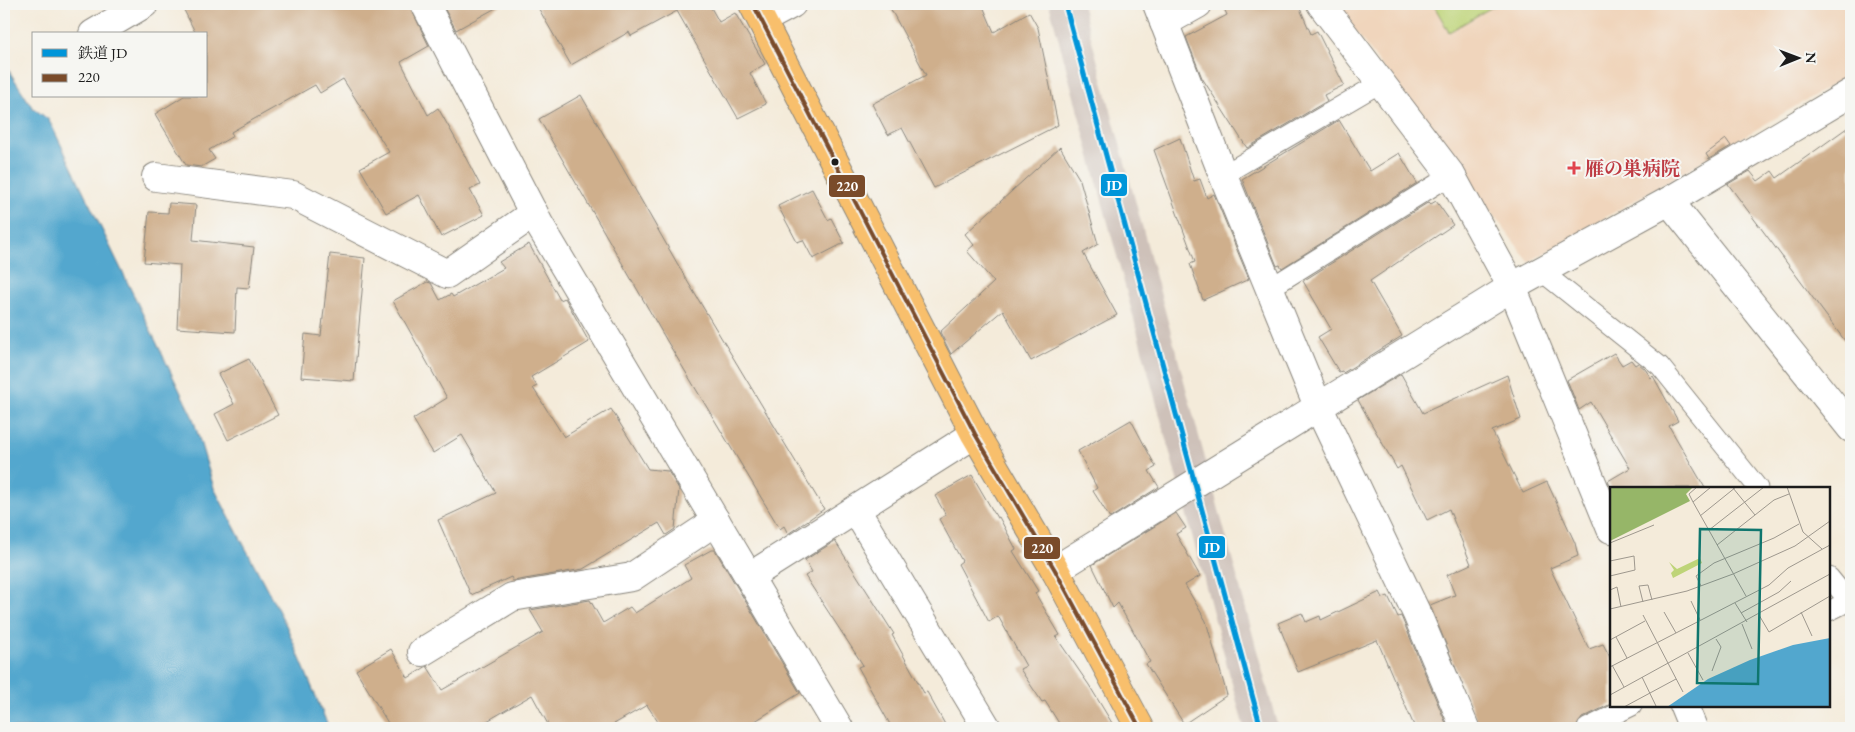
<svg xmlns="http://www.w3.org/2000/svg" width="1855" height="732" viewBox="0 0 1855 732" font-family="'EB Garamond','Noto Serif JP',serif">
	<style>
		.built { fill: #f0d5bc }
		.industrial { fill: #cec1b9 }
		.green { fill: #bed478; stroke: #6d784a }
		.water { fill: #52a7ce; stroke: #376275 }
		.building { fill: #cfaf8c }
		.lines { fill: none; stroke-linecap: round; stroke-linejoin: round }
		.lane-casing { stroke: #88847b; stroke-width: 21 }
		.street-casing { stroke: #88847b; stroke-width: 30 }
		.primary-casing { stroke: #88847b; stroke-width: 30 }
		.lane { stroke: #fff; stroke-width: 19 }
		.street { stroke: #fff; stroke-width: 28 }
		.primary { stroke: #f8bf6c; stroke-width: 28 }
		.bus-1-casing { stroke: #f6f6f2; stroke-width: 8 }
		.bus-1 { stroke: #7a4b2a; stroke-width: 4 }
		.rail-1-casing { stroke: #f6f6f2; stroke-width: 9 }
		.rail-1 { stroke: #0095d9; stroke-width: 5 }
		.bus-dot { fill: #1c1c1c; stroke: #f6f6f2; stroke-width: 2 }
		.health-dot { fill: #e0444e; stroke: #f6f6f2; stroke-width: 2 }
		.labels { text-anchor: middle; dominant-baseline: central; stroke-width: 4; stroke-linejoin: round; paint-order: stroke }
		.health-label { font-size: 19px; font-weight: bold; fill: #be3a42; stroke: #f6f6f2; text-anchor: start }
		.inset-road { fill: none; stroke: #9e988e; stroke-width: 1 }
		.view { fill: #0f766e; fill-opacity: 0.15; stroke: #0f766e; stroke-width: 2.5 }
		.inset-edge { fill: none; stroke: #1c1c1c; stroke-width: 2.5 }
		.line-badge { stroke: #f6f6f2; stroke-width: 2 }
		.badge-label { font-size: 14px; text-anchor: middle; font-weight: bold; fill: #fff }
	</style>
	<rect width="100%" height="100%" fill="#f6f6f2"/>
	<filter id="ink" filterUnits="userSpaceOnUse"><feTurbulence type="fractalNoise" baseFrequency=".02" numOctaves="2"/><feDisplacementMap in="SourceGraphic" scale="10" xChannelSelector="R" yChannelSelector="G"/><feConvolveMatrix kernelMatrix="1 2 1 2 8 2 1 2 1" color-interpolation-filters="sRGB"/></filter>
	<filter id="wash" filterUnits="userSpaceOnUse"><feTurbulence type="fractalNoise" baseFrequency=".0096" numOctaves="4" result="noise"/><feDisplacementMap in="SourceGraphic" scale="20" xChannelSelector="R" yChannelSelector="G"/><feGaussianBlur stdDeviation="1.12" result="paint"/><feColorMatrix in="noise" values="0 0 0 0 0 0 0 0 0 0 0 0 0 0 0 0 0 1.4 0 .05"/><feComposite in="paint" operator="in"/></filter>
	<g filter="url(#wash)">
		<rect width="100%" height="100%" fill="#f4ebda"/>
		<path class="built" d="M1335 4H1851V74L1529 262Z"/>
		<path class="industrial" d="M1049 4H1082L1278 728H1244Z"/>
		<path class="green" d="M1433 4H1497L1449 32Z"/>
		<path class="water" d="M4 63 32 107 49 120 193 418 214 488 286 625 329 728H4Z"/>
		<g id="blocks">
			<g class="building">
				<path d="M181 4H409L429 46 401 62 428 115 438 108 459 145 480 185 470 190 484 215 441 237 419 195 386 213 360 168 389 152 343 79 320 93 315 85 231 132 233 136 209 150 215 159 201 167 186 165 155 114 184 96H206V34H196Z"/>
				<path d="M442 4H503L456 30Z"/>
				<path d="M536 4H709L719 22 735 13 765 64 750 73 766 104 738 118 677 11 631 36 629 32 571 65Z"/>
				<path d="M888 4H982L994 32 1029 12 1038 28 1058 125 934 188 902 128 888 135 872 104 926 75Z"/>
				<path d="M1222 4H1298L1311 34 1317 31 1344 85 1324 95 1327 101 1247 148 1202 78 1186 37 1227 15Z"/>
				<path d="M581 95 689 284 824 509 788 534 784 526 780 529 667 341 539 119Z"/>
				<path d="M1339 120 1370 171 1399 153 1417 183 1282 268 1280 265 1277 266 1242 179Z"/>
				<path d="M1851 125V349L1728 184 1750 171 1758 181 1772 171 1777 178Z"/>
				<path d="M1180 138 1194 181 1200 179 1207 198 1214 194 1249 279 1203 300 1190 264 1195 262 1154 150Z"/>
				<path d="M1726 139 1731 146 1709 159 1706 154Z"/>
				<path d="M1060 147 1080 180 1098 244 1083 253 1117 315 1031 361 1003 310 951 354 940 332 994 282 967 251 974 245 965 234Z"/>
				<path d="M812 189 828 220 831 218 844 243 813 259 803 240 797 242 778 206Z"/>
				<path d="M1436 201 1453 225 1370 281 1402 336 1343 373 1342 371 1339 372 1318 337 1331 329 1303 281 1429 202 1431 204Z"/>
				<path d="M169 203 196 205 193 240 254 247 249 288 237 287 235 332 177 328 180 265 144 262 149 212 168 213Z"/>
				<path d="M529 244 560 300 565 298 589 342 531 377 537 386 533 388 564 437 611 409 648 469 668 471 679 489 675 529 666 535 659 523 583 569 513 581 511 577 471 595 438 520 496 493 462 435 433 453 413 419 447 398 393 301 427 282 431 283 440 300 451 294 453 297 504 268 499 262Z"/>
				<path d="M330 254 365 258 354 381 301 377 305 334 321 336Z"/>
				<path d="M1614 353 1622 365 1631 360 1635 365 1638 363 1645 369 1651 378 1653 376 1678 421 1669 426 1705 488H1611L1608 481 1630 468 1591 402 1579 410 1567 380Z"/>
				<path d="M249 359 278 415 228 440 215 414 234 404 218 374Z"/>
				<path d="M1401 374 1423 413 1507 375 1521 419 1492 431 1523 493 1547 482 1575 543 1578 556 1550 568 1589 649 1603 644 1611 659V704L1582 718 1576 728H1480L1430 605 1455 595 1447 575 1471 564 1449 509 1427 520 1401 466 1397 469 1358 400Z"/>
				<path d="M1131 420 1156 467 1149 471 1159 487 1110 518 1093 491 1097 488 1078 451Z"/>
				<path d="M972 475 997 518 999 517 1016 549 1013 551 1038 591 1035 593 1060 635 1056 637 1089 685 1115 728H1062L1045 701 1042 702 1020 669 1026 666 998 616 989 622 958 564 962 561 939 519 946 515 935 496Z"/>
				<path d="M1176 513 1186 528 1176 534 1200 576 1185 585 1206 621 1227 695 1184 724 1146 664 1150 662 1118 603 1113 608 1092 565Z"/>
				<path d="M835 541 894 634 892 635 924 693 927 692 947 728H892L858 667 863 665 805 576 812 572 805 560Z"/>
				<path d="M711 550H715L800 693 744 728H662L647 705 607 728H550L532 695 475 728H391L356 670 391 649 408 678 427 666 442 690 543 632 530 610 590 600 603 623 630 607 635 613 691 578 684 565Z"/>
				<path d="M1380 592 1383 598 1388 596 1398 617 1401 616 1448 728H1415L1377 640 1298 672 1278 623 1302 613 1306 622 1320 616 1321 620Z"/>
			</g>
		</g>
	</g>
	<g filter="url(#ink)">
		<use href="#blocks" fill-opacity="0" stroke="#88847b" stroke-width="1"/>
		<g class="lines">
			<g class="lane-casing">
				<g id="lane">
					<path d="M1223 175 1380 83"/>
					<path d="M1541 271 1660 366 1758 488"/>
					<path d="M1270 288 1451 175"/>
					<path d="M1829 577 1851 604"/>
					<path d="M1829 611 1849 601"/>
					<path d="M1587 728 1632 706"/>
				</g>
			</g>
			<g class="street-casing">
				<g id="street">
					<path d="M425 4 539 224 839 728"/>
					<path d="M1157 4 1223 175 1318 406 1417 614 1465 728"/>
					<path d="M1321 4 1451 175 1512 287 1611 529"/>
					<path d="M762 20 792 4"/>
					<path d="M1164 23 1198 4"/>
					<path d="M93 34 144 4"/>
					<path d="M156 177 293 195 447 274 534 213"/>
					<path d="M1669 201 1851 428"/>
					<path d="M856 510 987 728"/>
					<path d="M1055 570 1512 287 1669 201 1851 93"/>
					<path d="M749 577 975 434"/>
					<path d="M422 652 512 597 632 577 716 521"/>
					<path d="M1684 706 1693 728"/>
				</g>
			</g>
			<g class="primary-casing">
				<path id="primary" d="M753 4 975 434 1055 570 1140 728"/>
			</g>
			<use href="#lane" class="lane"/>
			<use href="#street" class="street"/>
			<use href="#primary" class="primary"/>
			<g class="bus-1-casing">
				<path id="bus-1" d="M753 4 975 434 1055 570 1140 728"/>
			</g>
			<use href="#bus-1" class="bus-1"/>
			<g class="rail-1-casing">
				<path id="rail-1" d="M1065 4 1261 728"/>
			</g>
			<use href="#rail-1" class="rail-1"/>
		</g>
	</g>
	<circle class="bus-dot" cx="835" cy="162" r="4.5"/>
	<path class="health-dot" d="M1571.5 160.5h5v5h5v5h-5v5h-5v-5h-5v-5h5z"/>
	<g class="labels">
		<g class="health-label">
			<text x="1585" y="168">雁の巣病院</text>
		</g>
	</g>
	<g transform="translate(1610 487)">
		<rect width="220" height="220" fill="#f4ebda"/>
		<path d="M90 71 92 76 63 91 61 86 64 83 59 75 67 82Z" fill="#bed478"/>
		<path d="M0 0H83L76 7 80 14 0 54Z" fill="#96b668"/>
		<path d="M220 151V220H57L98 192 140 173 183 158Z" fill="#52a7ce"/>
		<path class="inset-road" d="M87 0 79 7 83 15 136 109M177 0 193 45 212 62M123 1 145 28M83 15 101 0M90 29 126 0M99 43 154 0M0 56 44 38M107 58 164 13 179 7M0 74 24 69 25 83 0 89M91 99 86 89 104 76 164 51 189 37M0 103 7 100 11 120M81 114 90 133M33 115 29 99 38 98 42 113M125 116 137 135M0 122 77 104 123 87 185 59 220 34M54 125 66 146M191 125 202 149M131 126 169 105 181 94M33 128 73 205M149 128 159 145 220 109M132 137 142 162M6 150 17 171M0 153 35 134M78 166 93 193M2 178 14 200M0 180 159 98 178 81 220 58M102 184 111 160 106 152M32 190 46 219M0 208 220 87M14 220 66 192"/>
		<path class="view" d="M90 42 151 43 148 197 87 196Z"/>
		<rect width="220" height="220" class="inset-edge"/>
	</g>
	<g class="line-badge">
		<rect x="1100" y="173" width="28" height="24" rx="5" fill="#0095d9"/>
		<rect x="828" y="174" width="38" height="24" rx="5" fill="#7a4b2a"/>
		<rect x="1198" y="535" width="28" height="24" rx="5" fill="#0095d9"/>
		<rect x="1023" y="536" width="38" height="24" rx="5" fill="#7a4b2a"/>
	</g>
	<g class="badge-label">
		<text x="1114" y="190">JD</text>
		<text x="847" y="191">220</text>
		<text x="1212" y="552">JD</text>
		<text x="1042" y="553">220</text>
	</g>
	<rect width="1855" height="732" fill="none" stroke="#f6f6f2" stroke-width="20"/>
	<rect x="32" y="32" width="175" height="65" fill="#f6f6f2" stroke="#9f9f9c"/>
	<rect x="42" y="49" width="25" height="8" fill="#0095d9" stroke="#9f9f9c"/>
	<text x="78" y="58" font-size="15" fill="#1c1c1c">鉄道 JD</text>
	<rect x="42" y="74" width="25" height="8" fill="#7a4b2a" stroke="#9f9f9c"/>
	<text x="78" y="82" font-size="15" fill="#1c1c1c">220</text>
	<g transform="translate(1798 58) rotate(89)" stroke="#f6f6f2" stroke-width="4" paint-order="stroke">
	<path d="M0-4L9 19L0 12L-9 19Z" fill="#1c1c1c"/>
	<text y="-8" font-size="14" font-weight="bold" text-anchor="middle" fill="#1c1c1c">N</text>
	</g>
</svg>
